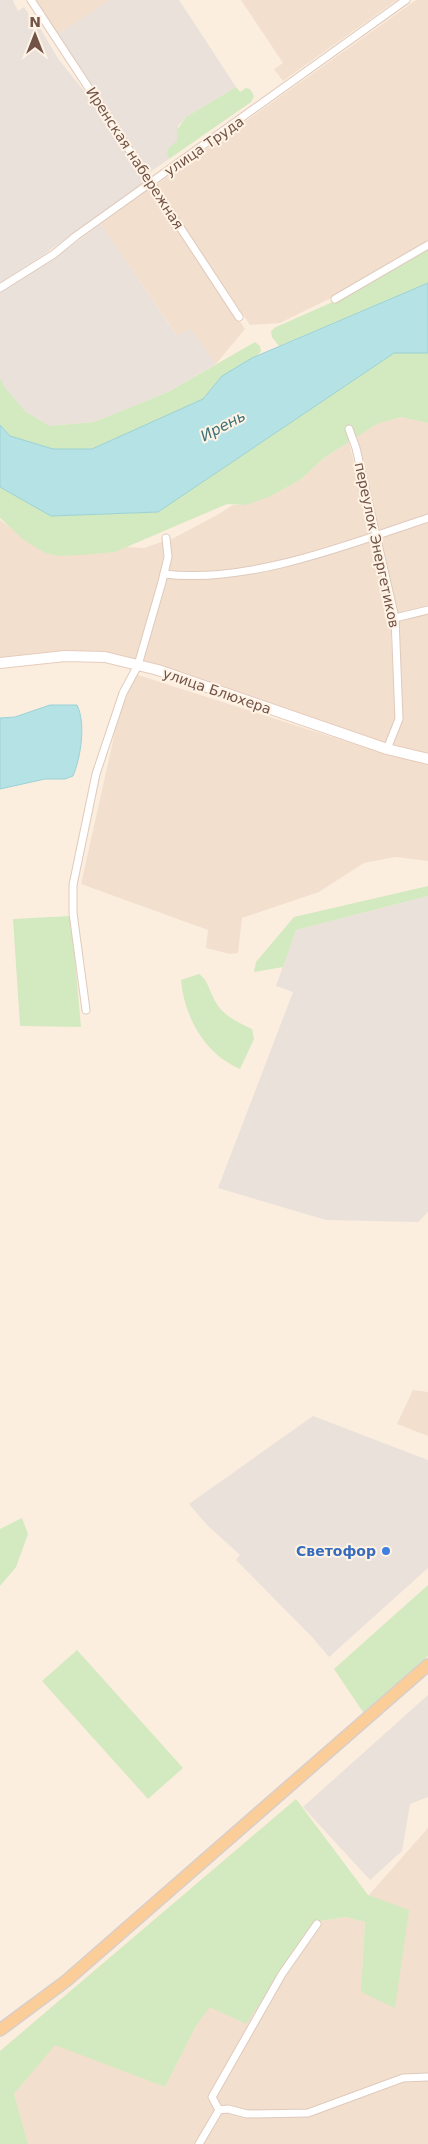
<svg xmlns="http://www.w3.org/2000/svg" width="428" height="2144" viewBox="0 0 428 2144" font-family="'DejaVu Sans',sans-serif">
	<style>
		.residential { fill: #f3dfce }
		.industrial { fill: #eae1db }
		.green { fill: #d3e9bf }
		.water { fill: #b5e2e4; stroke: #9bd2d6 }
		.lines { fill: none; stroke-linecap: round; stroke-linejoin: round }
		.street-casing { stroke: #dfcabc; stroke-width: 9 }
		.secondary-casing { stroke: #e6ccbc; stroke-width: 12 }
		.primary-casing { stroke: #d8cfcc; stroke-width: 14 }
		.street { stroke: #fff; stroke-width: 7 }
		.secondary { stroke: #fff; stroke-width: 10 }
		.primary { stroke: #fbcd98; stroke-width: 11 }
		.shop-dot { fill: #3f7fe0; stroke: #fff3e5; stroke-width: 2 }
		.labels { text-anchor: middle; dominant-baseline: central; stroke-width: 4; stroke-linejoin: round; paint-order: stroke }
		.street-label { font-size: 14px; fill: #725348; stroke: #fff3e5 }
		.shop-label { font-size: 14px; font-weight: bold; fill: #366cbe; stroke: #fff3e5; text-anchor: end }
		.water-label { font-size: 15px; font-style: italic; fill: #3c7378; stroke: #fff3e5 }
	</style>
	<rect width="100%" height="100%" fill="#fceedf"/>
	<g class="residential">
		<path d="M35 0H110L58 34Z"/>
		<path d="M241 0H397L283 81 274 69 283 63Z"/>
		<path d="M416 0H428V241L337 295 280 323 250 325 156 185Z"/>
		<path d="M150 188 245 329 216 364 191 329 178 337 101 224Z"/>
		<path d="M401 417 428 423V515L378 532 354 438 377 424Z"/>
		<path d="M349 442 371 533 260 567 195 575 170 572V540L217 515 233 505H246L269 497 300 480 324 458Z"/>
		<path d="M0 520 45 553 58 556 115 552 126 547 144 548 164 541 165 557 162 574 136 661 0 659Z"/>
		<path d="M428 520V609L397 616 378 537Z"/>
		<path d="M373 538 390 619 396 718 387 744 141 663 165 576 193 579 265 572Z"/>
		<path d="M428 611V755L391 746 400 720 401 669 398 619Z"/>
		<path d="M135 674 385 754 428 764V861L395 857 364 863 319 892 242 918 238 953 230 954 206 948 208 930 81 884 117 723Z"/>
		<path d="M413 1390 428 1392V1436L397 1424Z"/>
		<path d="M428 1828V2144H28L14 2094 55 2044 165 2087 196 2026 210 2006 246 2023 314 1922 346 1917 365 1922 361 1991 368 1896Z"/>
	</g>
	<g class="industrial">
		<path d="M0 0H14L13 1 18 11 24 7 35 24 37 23 59 60 89 97 102 120 105 118 147 180 43 255 0 283Z"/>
		<path d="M110 0H179L236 87 186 117 178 126 177 141 167 154 169 159 150 172 58 34Z"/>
		<path d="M101 224 177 336 191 329 216 364 168 392 94 422 50 426 26 412 6 389 0 378V292L55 258Z"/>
		<path d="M428 896V1212L418 1222 326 1220 218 1188 293 992 276 986 296 930Z"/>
		<path d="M313 1416 428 1460V1568L329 1657 312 1637 236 1560 240 1555 207 1525 189 1504Z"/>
		<path d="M428 1695V1797L410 1804 402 1851 370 1880 303 1807Z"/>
	</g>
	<g class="green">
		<path d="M236 87 240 92 246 88 250 89 254 96 251 102 169 159 167 154 168 149 177 141V130L186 117Z"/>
		<path d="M428 249V283L279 346 272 337 271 331 276 327 335 301Z"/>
		<path d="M255 342 260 346 261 351 257 356 222 376 203 399 92 449H53L10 436 0 425V378L6 389 26 412 50 426 94 422 168 392Z"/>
		<path d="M394 353H428V423L401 417 377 424 324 458 300 480 269 497 246 505 227 504 115 552 83 555 58 556 45 553 24 540 0 518V487L52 516 158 512Z"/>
		<path d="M428 886V896L296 930 283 967 254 972 256 962 294 917Z"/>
		<path d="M71 916 81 1027 20 1026 13 919Z"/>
		<path d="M199 974C208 981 208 987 213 997 221 1015 235 1021 252 1029L254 1039 240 1069C205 1054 184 1017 181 980Z"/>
		<path d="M22 1518 28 1534 16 1567 0 1586V1529Z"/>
		<path d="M428 1585V1656L371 1708 363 1712 334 1669Z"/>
		<path d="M77 1650 183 1768 148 1799 42 1681Z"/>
		<path d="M296 1799 368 1895 409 1910 395 2008 361 1992 365 1922 346 1917 314 1922 246 2024 210 2007 196 2026 165 2087 55 2045 14 2094 28 2144H0V2051Z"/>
	</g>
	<g class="water">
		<path d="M428 283V353H394L158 512 51 516 0 487V425L10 436 53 449H92L203 399 222 376 252 358Z"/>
		<path d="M50 705H77C86 723 81 757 73 776L65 779H45L0 789V718L15 717Z"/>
	</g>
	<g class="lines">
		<g class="street-casing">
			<g id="street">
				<path d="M31 0 239 317"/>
				<path d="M0 288 54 254 76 236 406 0"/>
				<path d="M335 299 428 245"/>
				<path d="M349 429 356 448 395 618 399 719 387 749"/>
				<path d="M164 574C249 584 347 545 428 518"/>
				<path d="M395 618 428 610"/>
				<path d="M86 1010 73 913V885L96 774 123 693 138 665 162 582 168 557 166 538"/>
				<path d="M219 2110 212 2097 282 1974 317 1924"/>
				<path d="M199 2144 219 2110 228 2109 247 2114 308 2113 403 2078 428 2077"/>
			</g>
		</g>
		<g class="secondary-casing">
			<path id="secondary" d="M0 663 65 656 105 657 158 670 387 749 428 759"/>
		</g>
		<g class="primary-casing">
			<path id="primary" d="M0 2030 66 1981 428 1665"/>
		</g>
		<use href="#street" class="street"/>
		<use href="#secondary" class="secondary"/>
		<use href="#primary" class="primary"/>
	</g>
	<circle class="shop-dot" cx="386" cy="1551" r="5"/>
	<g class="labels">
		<g class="street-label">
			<text transform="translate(204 146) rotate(-35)">улица Труда</text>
			<text transform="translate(135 158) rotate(57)">Иренская набережная</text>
			<text transform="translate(377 545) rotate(78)">переулок Энергетиков</text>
			<text transform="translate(217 691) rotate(19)">улица Блюхера</text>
		</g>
		<g class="shop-label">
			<text x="376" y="1551">Светофор</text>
		</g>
		<g class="water-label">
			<text transform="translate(223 426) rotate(-28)">Ирень</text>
		</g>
	</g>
	<g transform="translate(35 35)" stroke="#fff3e5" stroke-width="4" paint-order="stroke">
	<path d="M0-4L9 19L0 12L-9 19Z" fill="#725348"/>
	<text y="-8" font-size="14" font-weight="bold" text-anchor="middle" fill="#725348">N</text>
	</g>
</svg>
